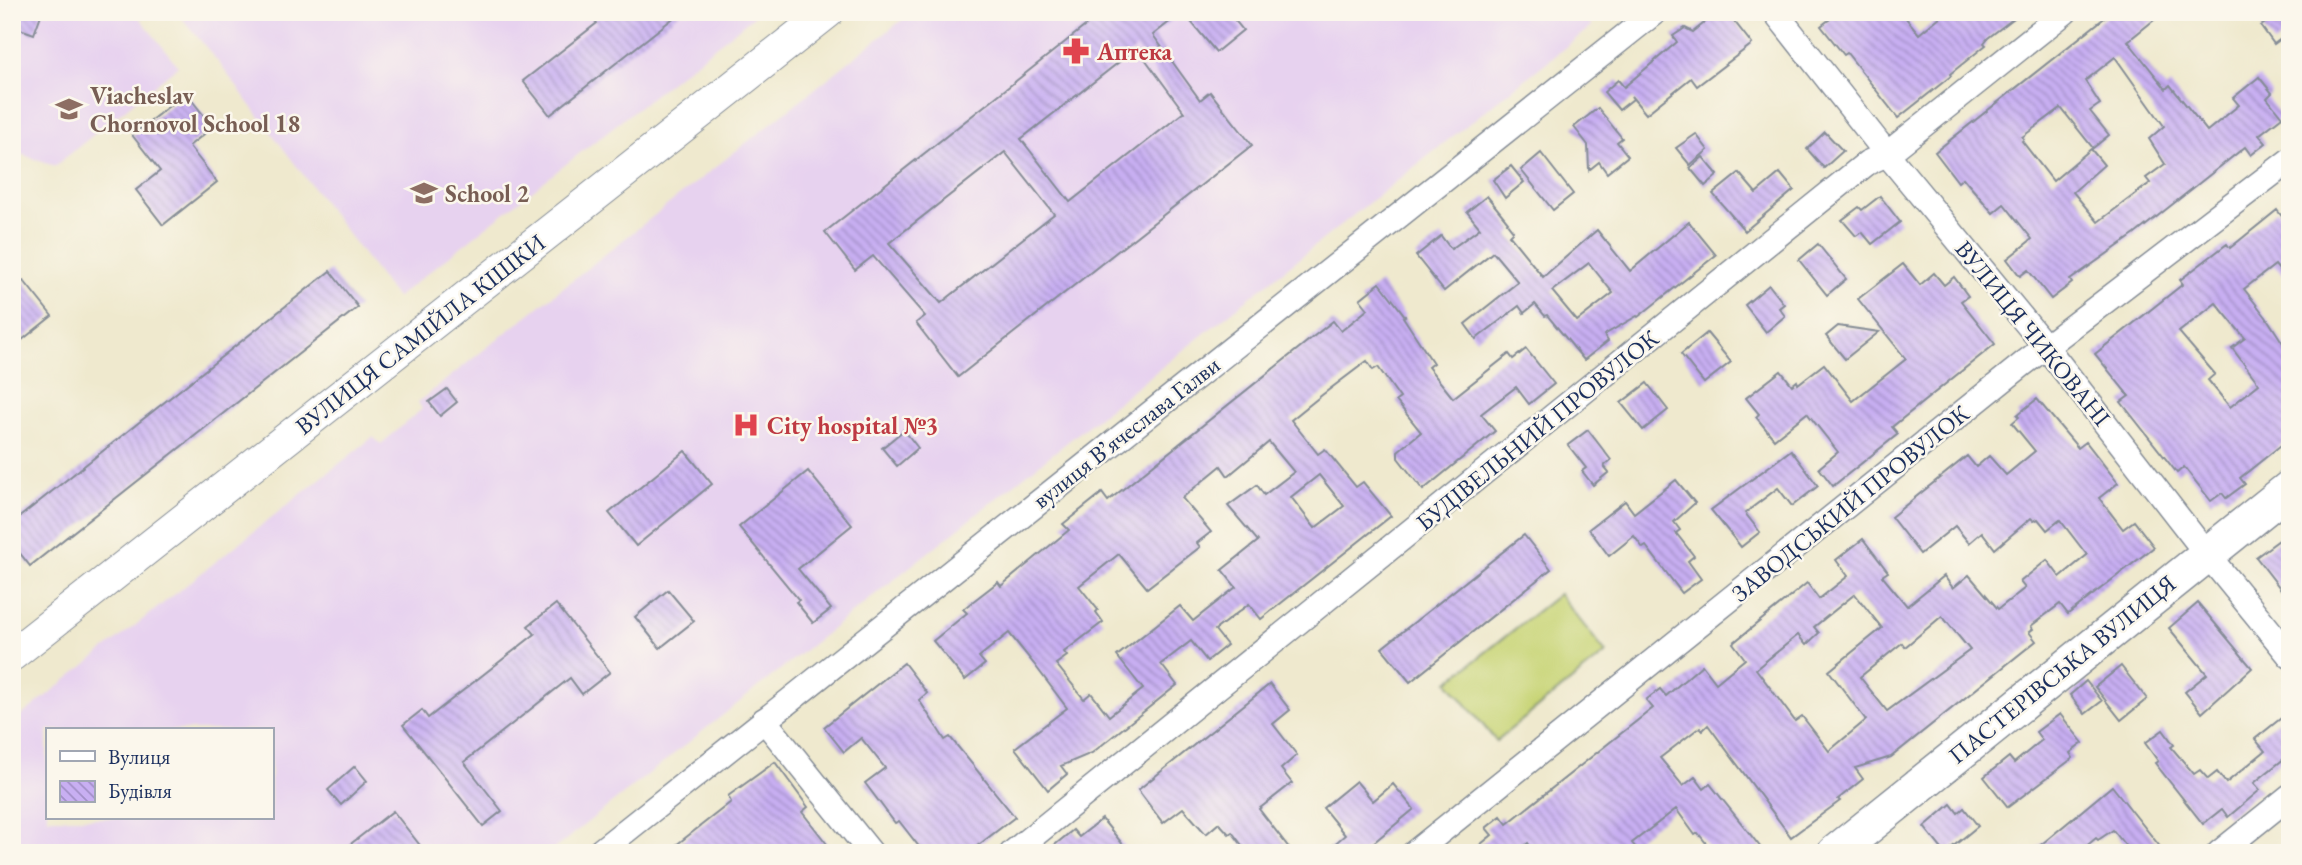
<svg xmlns="http://www.w3.org/2000/svg" width="2302" height="865" viewBox="0 0 2302 865" font-family="'EB Garamond',serif">
	<style>
		.built { fill: #e7d2ef; fill-rule: evenodd }
		.pitch { fill: #c7d475; stroke: #71826a; stroke-width: 2 }
		.building { fill: url(#building-back-hatch); fill-rule: evenodd }
		.lines { fill: none; stroke-linecap: round; stroke-linejoin: round }
		.minor-casing { stroke: #858c96; stroke-width: 27 }
		.tertiary-casing { stroke: #858c96; stroke-width: 34 }
		.secondary-casing { stroke: #858c96; stroke-width: 38 }
		.minor { stroke: #fff; stroke-width: 24 }
		.tertiary { stroke: #fff; stroke-width: 32 }
		.secondary { stroke: #fff; stroke-width: 35 }
		.labels { text-anchor: middle; dominant-baseline: central; stroke-width: 5; stroke-linejoin: round; paint-order: stroke }
		.health-label { font-size: 24px; font-weight: bold; fill: #be3a42; stroke: #fbf7ec; text-anchor: start }
		.education-label { font-size: 24px; font-weight: bold; fill: #785e54; stroke: #fbf7ec; text-anchor: start }
		.street-label { font-size: 24px; fill: #1b2f5e; stroke: #fbf7ec }
	</style>
	<defs>
		<pattern id="building-back-hatch" width="6" height="6" patternUnits="userSpaceOnUse" patternTransform="scale(1.75)"><rect width="6" height="6" fill="#c8aff2"/><path d="M-1 5l2 2M0 0l6 6M5-1l2 2" fill="none" stroke="#a28fc7"/></pattern>
	</defs>
	<rect width="100%" height="100%" fill="#fbf7ec"/>
	<filter id="ink" filterUnits="userSpaceOnUse"><feTurbulence type="fractalNoise" baseFrequency=".0143" numOctaves="2"/><feDisplacementMap in="SourceGraphic" scale="14" xChannelSelector="R" yChannelSelector="G"/><feConvolveMatrix kernelMatrix="1 2 1 2 8 2 1 2 1" color-interpolation-filters="sRGB"/></filter>
	<filter id="wash" filterUnits="userSpaceOnUse"><feTurbulence type="fractalNoise" baseFrequency=".00686" numOctaves="4" result="noise"/><feDisplacementMap in="SourceGraphic" scale="28" xChannelSelector="R" yChannelSelector="G"/><feGaussianBlur stdDeviation="1.57" result="paint"/><feColorMatrix in="noise" values="0 0 0 0 0 0 0 0 0 0 0 0 0 0 0 0 0 1.4 0 .05"/><feComposite in="paint" operator="in"/></filter>
	<g filter="url(#wash)">
		<rect width="100%" height="100%" fill="#efe9ce"/>
		<g class="built">
			<path d="M12 12H135L178 66 55 166 12 151Z"/>
			<path d="M177 12H759L396 298 219 63Z"/>
			<path d="M912 12H1581L1592 26 549 853H12V723L373 437 381 444 422 409 418 402ZM47 730H271V818H47Z"/>
		</g>
		<path class="pitch" d="M1559 594 1606 653 1496 741 1448 682Z"/>
		<g id="blocks">
			<g class="building">
				<path d="M12 12H42L34 34 12 26Z"/>
				<path d="M588 12H681L550 115 523 81 597 23Z"/>
				<path d="M1103 12H1182L1153 35 1200 100 1210 92 1252 145 958 377 916 323 925 316 873 256 855 270 825 232ZM1137 48 1184 112 1070 202 1021 139ZM1005 152 1054 214 941 303 889 243Z"/>
				<path d="M1183 12H1228L1243 30 1216 52Z"/>
				<path d="M1718 12H1727L1752 44 1697 86 1691 78 1646 114 1631 96 1633 99 1619 110 1604 92 1618 80 1624 87 1677 42 1673 36 1685 28 1693 32Z"/>
				<path d="M1839 12H1901L1919 34 1946 12H2022L1988 38 1984 43 1986 45 1950 74 1951 76 1898 118 1847 53 1844 55 1821 26Z"/>
				<path d="M2112 12H2164L2128 41 2166 89 2170 85 2207 131 2239 105 2233 98 2259 77 2272 93 2267 98 2282 117 2259 135 2266 143 2251 155 2245 147 2135 234 2070 280 2072 283 2051 299 2028 270 2020 276 2007 259 2032 239 2004 204 1993 213 1963 178 1958 182 1935 152ZM2115 57 2164 126 2149 139 2165 164 2146 178 2150 183 2098 222 2073 192 2104 165 2091 149 2053 181 2022 141 2024 139 2022 137 2061 108 2093 148 2109 135 2090 111 2100 104 2085 81Z"/>
				<path d="M2276 15 2290 32 2274 44 2261 26Z"/>
				<path d="M186 93 213 127 189 146 217 182 163 225 136 190 160 171 132 135Z"/>
				<path d="M1598 108 1622 138 1617 142 1628 156 1607 173 1599 162 1589 170 1588 145 1574 127Z"/>
				<path d="M1825 132 1843 151 1824 168 1807 149Z"/>
				<path d="M1696 134 1708 150 1690 165 1676 148Z"/>
				<path d="M1541 153 1573 194 1553 210 1521 170Z"/>
				<path d="M1703 157 1718 175 1705 186 1690 168Z"/>
				<path d="M1511 166 1524 182 1505 198 1493 180Z"/>
				<path d="M1739 173 1756 193 1780 173 1794 190 1745 231 1713 194Z"/>
				<path d="M1487 196 1508 222 1507 223 1513 231 1509 235 1543 277 1597 230 1630 271 1689 222 1716 255 1638 317 1637 316 1604 335 1608 341 1584 360 1547 315 1545 316 1535 304 1524 313 1519 306 1476 339 1465 324 1518 282 1493 252 1444 291 1416 256 1441 236 1451 249 1480 228 1467 212ZM1589 263 1613 293 1577 321 1552 291Z"/>
				<path d="M1880 196 1900 222 1872 244 1862 232 1856 236 1842 220 1859 207 1862 210Z"/>
				<path d="M2277 210 2290 227V283L2275 265 2244 289 2266 317 2290 354V438L2240 478 2245 484 2226 498 2222 493 2211 501 2184 467 2177 473 2121 402 2129 396 2095 354 2183 284 2180 280 2227 244 2230 248ZM2216 303 2245 338 2232 348 2259 384 2230 407 2208 380 2215 374 2179 332Z"/>
				<path d="M1818 244 1846 279 1827 295 1799 260Z"/>
				<path d="M1903 264 1920 285 1934 273 1944 285 1954 277 1968 296 1961 301 1995 344 1892 427 1898 434 1833 486 1819 468 1838 452 1807 413 1774 439 1756 417 1759 414 1746 398 1781 371 1792 385 1797 381 1798 384 1824 364 1853 401 1906 359 1858 299Z"/>
				<path d="M330 271 358 307 30 566 12 543V523Z"/>
				<path d="M24 281 52 316 12 348V290Z"/>
				<path d="M1380 283 1405 316 1403 317 1433 363 1428 367 1453 398 1509 354 1513 359 1526 349 1554 384 1529 404 1516 387 1481 414 1495 431 1423 490 1398 458V451L1421 432 1396 401 1400 398 1378 367 1373 370 1367 361 1322 395 1291 420 1318 454 1325 449 1356 487 1363 482 1391 516 1261 619 1249 604 1215 630 1227 645 1207 661 1191 641 1161 664 1177 685 1092 753 1061 766 1067 774 1048 790 1015 748 1067 708 1034 664 1009 633 979 657 985 664 965 680 933 641 967 613 963 609 998 582 1001 586 1069 530 1063 524 1102 493 1108 501 1333 321 1341 331 1368 309 1360 299ZM1269 442 1294 472 1264 495 1257 485 1228 506 1258 541 1222 570 1236 587 1193 621 1180 606 1117 656 1143 689 1109 716 1091 693 1084 699 1056 664 1067 656 1064 652 1103 622 1096 612 1098 610 1079 586 1119 554 1147 588 1200 547 1197 543 1211 532 1182 498 1221 466 1228 476ZM1319 475 1344 506 1315 528 1291 497Z"/>
				<path d="M1769 285 1784 304 1779 308 1785 316 1766 332 1745 305Z"/>
				<path d="M1838 326 1879 332 1845 359 1826 336Z"/>
				<path d="M1707 333 1731 362 1704 383 1681 354Z"/>
				<path d="M1647 383 1668 410 1643 430 1621 403Z"/>
				<path d="M447 389 457 402 440 416 429 402Z"/>
				<path d="M2037 399 2078 448 2086 442 2118 483 2099 498 2123 529 2134 521 2154 547 2068 614 2060 604 2031 626 2033 629 2029 632 2036 641 1891 757 1855 768 1863 779 1838 799 1840 801 1791 837 1708 725 1703 730 1700 727 1660 758 1683 786 1695 777 1704 789 1710 784 1765 853H1714L1698 833 1695 835 1676 809 1632 843 1640 853H1535L1528 843 1516 853H1470L1492 835 1486 828 1501 816 1507 824 1653 708 1646 700 1660 689 1666 696 1702 665 1716 683 1745 659 1733 643 1807 583 1819 599 1848 576 1836 560 1863 539 1888 572 1882 576 1907 606 1944 576 1953 588 1969 575 1998 609 2025 588 2020 582 2047 560 2060 577 2087 555 2060 520 2047 530 2038 519 2034 521 2031 518 1995 549 1982 532 1969 543 1955 526 1920 554 1891 517 1967 456 1976 467 1989 456 2006 475 2035 451 2012 423 2019 417 2017 415ZM1855 594 1882 628 1829 671 1866 720 1829 751 1802 716 1795 721 1756 669 1798 635 1806 645 1819 633 1814 627ZM1942 616 1970 650 1887 711 1860 677 1902 643 1905 647Z"/>
				<path d="M904 430 918 448 897 466 882 448Z"/>
				<path d="M1588 430 1611 460 1604 466 1609 472 1593 485 1582 471 1586 468 1568 445Z"/>
				<path d="M1791 450 1818 486 1792 506 1778 488 1745 513 1760 532 1741 547 1711 510Z"/>
				<path d="M685 451 712 484 636 546 609 513Z"/>
				<path d="M808 471 852 525 798 569 831 609 813 623 796 602 799 600 739 527Z"/>
				<path d="M1676 480 1695 503 1674 522 1680 530 1676 533 1694 556 1688 561 1701 579 1682 593 1646 546 1643 548 1634 536 1609 556 1589 529 1625 501 1634 513Z"/>
				<path d="M2290 532V601L2256 557Z"/>
				<path d="M1524 535 1551 569 1410 682 1382 648Z"/>
				<path d="M668 590 694 621 660 648 635 617Z"/>
				<path d="M2198 603 2252 668 2202 713 2185 692 2207 674 2169 628Z"/>
				<path d="M556 604 610 672 582 694 570 678 464 762 502 811 483 826 403 725 422 710 428 718 535 634 528 626Z"/>
				<path d="M904 663 927 693 919 700 945 740 950 737 1015 817 968 853H924L899 821 895 823 865 783 885 768 861 738 844 752 824 727Z"/>
				<path d="M2121 666 2147 699 2121 720 2095 687Z"/>
				<path d="M2086 681 2102 701 2085 714 2070 695Z"/>
				<path d="M1270 684 1290 710 1273 724 1297 755 1281 769 1292 783 1259 809 1293 853H1248L1232 832 1229 834 1219 823 1206 834 1183 808 1163 823 1138 790Z"/>
				<path d="M2290 711V754L2254 783 2260 790 2228 817 2222 809 2203 824 2155 763 2158 761 2145 743 2163 730 2174 745 2171 747 2194 774 2200 770 2208 779 2217 772 2226 783 2265 751 2255 739Z"/>
				<path d="M2060 714 2083 743 2070 753 2073 758 2008 807 1984 777 2009 757 2014 763 2042 740 2036 732Z"/>
				<path d="M775 762 808 807 802 812 834 853H666L731 802 728 796Z"/>
				<path d="M355 766 367 781 341 805 328 790Z"/>
				<path d="M1356 781 1373 801 1393 784 1414 809 1361 853H1324L1345 835 1323 808Z"/>
				<path d="M2112 786 2165 853H2131L2113 830 2098 840 2096 838 2078 853H2031Z"/>
				<path d="M1951 804 1958 813 1964 808 1978 826 1945 853 1924 827Z"/>
				<path d="M393 811 426 853H339Z"/>
				<path d="M1102 819 1130 853H1045L1073 830 1079 837Z"/>
			</g>
		</g>
	</g>
	<g filter="url(#ink)">
		<use href="#blocks" fill-opacity="0" stroke="#858c96" stroke-width="2"/>
		<g class="lines">
			<g class="minor-casing">
				<g id="minor">
					<path d="M1775 12 1887 154 2046 347 2206 553 2290 656"/>
					<path d="M764 720 871 853"/>
					<path d="M598 853 1655 12"/>
					<path d="M1012 853 1867 163 1887 154 2065 12"/>
					<path d="M1414 853 2023 364 2290 160"/>
					<path d="M2219 853 2290 796"/>
				</g>
			</g>
			<g class="tertiary-casing">
				<path id="tertiary" d="M12 655 828 12"/>
			</g>
			<g class="secondary-casing">
				<path id="secondary" d="M1835 853 2290 488"/>
			</g>
			<use href="#minor" class="minor"/>
			<use href="#tertiary" class="tertiary"/>
			<use href="#secondary" class="secondary"/>
		</g>
	</g>
	<defs>
		<g id="pharmacy-bare" transform="scale(2.1)"><path d="M-2-6h4v4h4v4h-4v4h-4v-4h-4v-4h4Z" fill="#e0444e" stroke="#fbf7ec" stroke-width="2.5" paint-order="stroke"/></g>
		<g id="school-bare" transform="scale(2.1)"><path d="M0-5L7-2L0 1L-7-2ZM-4 1L0 2.5L4 1V4Q0 6-4 4Z" fill="#8d6e63" stroke="#fbf7ec" stroke-width="2.5" paint-order="stroke"/></g>
		<g id="hospital-bare" transform="scale(2.1)"><path d="M-5-5h3v3.5h4V-5h3V5h-3V1.5h-4V5h-3Z" fill="#e0444e" stroke="#fbf7ec" stroke-width="2.5" paint-order="stroke"/></g>
	</defs>
	<g fill-rule="evenodd">
		<use href="#pharmacy-bare" x="1076" y="51"/>
		<use href="#school-bare" x="69" y="109"/>
		<use href="#school-bare" x="424" y="193"/>
		<use href="#hospital-bare" x="746" y="425"/>
	</g>
	<g class="labels">
		<g class="health-label">
			<text x="1097" y="51">Аптека</text>
			<text x="767" y="425">City hospital №3</text>
		</g>
		<g class="education-label">
			<text x="90" y="95">Viacheslav<tspan x="90" dy="28">Chornovol School 18</tspan></text>
			<text x="445" y="193">School 2</text>
		</g>
		<g class="street-label">
			<text transform="translate(2033 333) rotate(51)">ВУЛИЦЯ ЧИКОВАНІ</text>
			<text transform="translate(420 334) rotate(-38)">ВУЛИЦЯ САМІЙЛА КІШКИ</text>
			<text transform="translate(1537 430) rotate(-39)">БУДІВЕЛЬНИЙ ПРОВУЛОК</text>
			<text transform="translate(1126 432) rotate(-38)">вулиця Вʼячеслава Галви</text>
			<text transform="translate(1850 503) rotate(-39)">ЗАВОДСЬКИЙ ПРОВУЛОК</text>
			<text transform="translate(2062 669) rotate(-39)">ПАСТЕРІВСЬКА ВУЛИЦЯ</text>
		</g>
	</g>
	<rect width="2302" height="865" fill="none" stroke="#fbf7ec" stroke-width="42"/>
	<rect x="46" y="728" width="228" height="91" fill="#fbf7ec" stroke="#a1a7b3" stroke-width="2"/>
	<rect x="60" y="751" width="35" height="10" fill="#ffffff" stroke="#a1a7b3" stroke-width="2"/>
	<text x="108" y="764" font-size="21" fill="#1b2f5e">Вулиця</text>
	<rect x="60" y="781" width="35" height="21" fill="url(#building-back-hatch)" stroke="#a1a7b3" stroke-width="2"/>
	<text x="108" y="798" font-size="21" fill="#1b2f5e">Будівля</text>
</svg>
